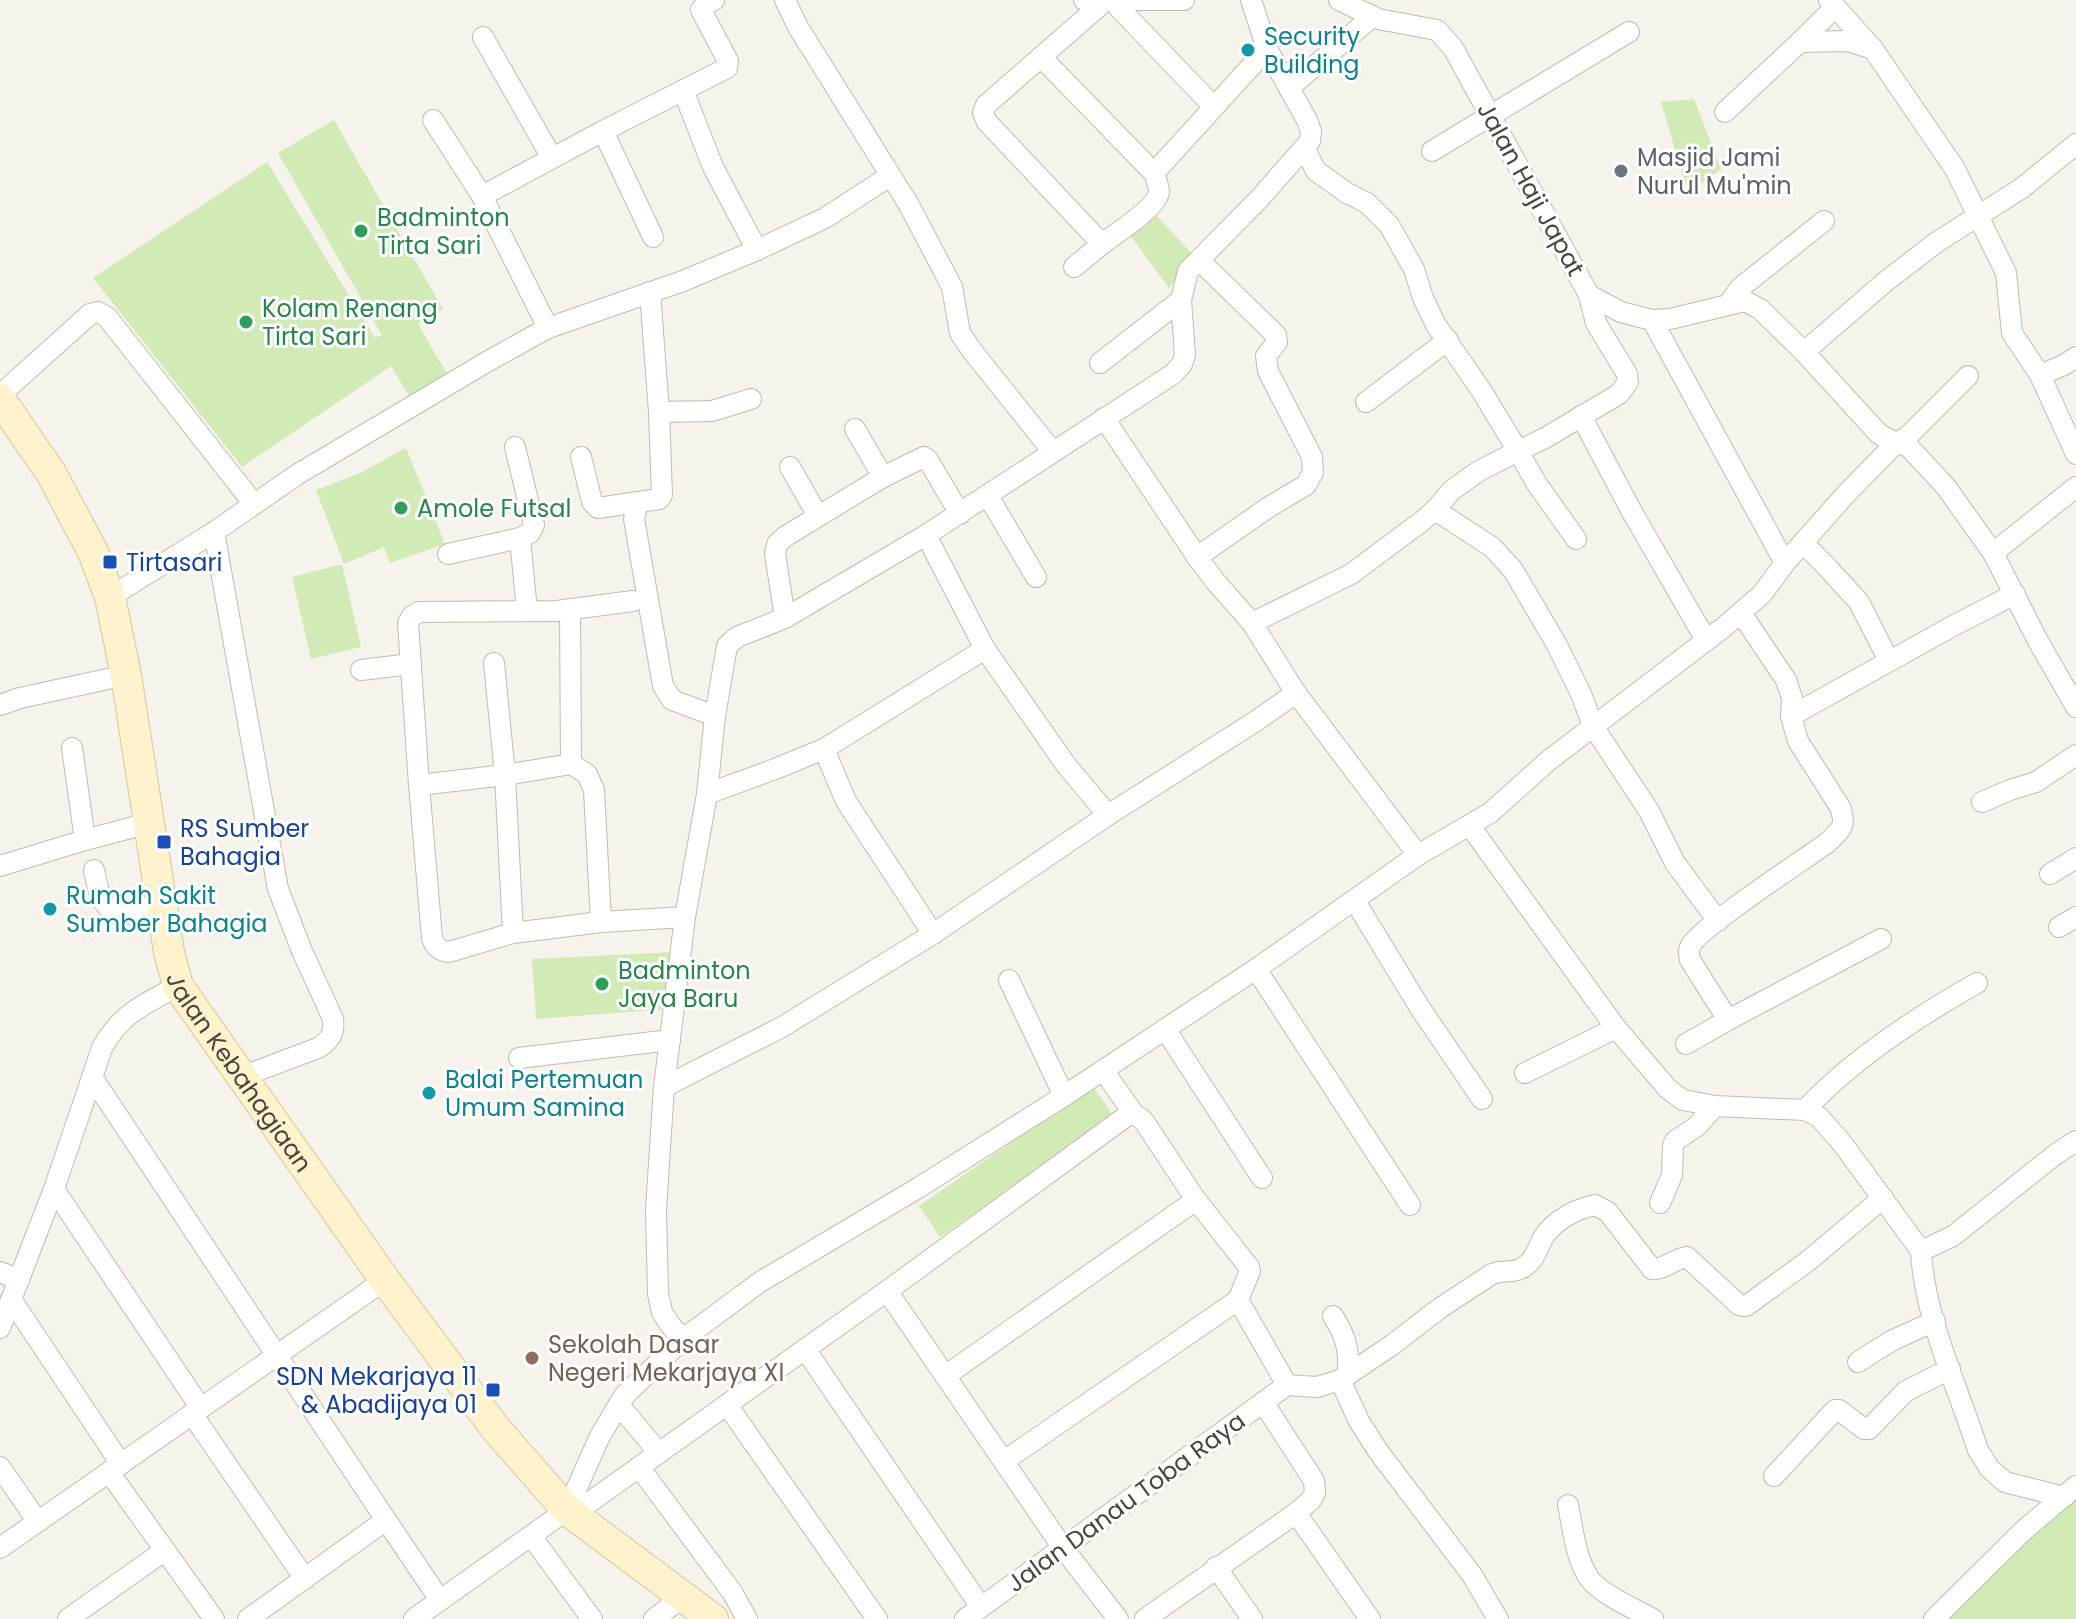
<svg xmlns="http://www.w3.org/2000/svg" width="2076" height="1619" viewBox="0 0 2076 1619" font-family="Poppins,sans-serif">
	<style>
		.green { fill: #d2eab5 }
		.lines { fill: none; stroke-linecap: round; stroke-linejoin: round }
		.street-casing { stroke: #c2bbae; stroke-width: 22 }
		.secondary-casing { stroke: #d6c79b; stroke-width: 32 }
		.street { stroke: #fff; stroke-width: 20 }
		.secondary { stroke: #fff3cd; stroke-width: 30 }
		.culture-dot { fill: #0f9aa8; stroke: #fff; stroke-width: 3 }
		.worship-dot { fill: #6b7280; stroke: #fff; stroke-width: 3 }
		.leisure-dot { fill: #2e9e5b; stroke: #fff; stroke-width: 3 }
		.transit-dot { fill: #1a4fb4; stroke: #fff; stroke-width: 3 }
		.education-dot { fill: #8d6e63; stroke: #fff; stroke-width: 3 }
		.labels { text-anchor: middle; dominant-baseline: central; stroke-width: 6; stroke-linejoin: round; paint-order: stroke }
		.culture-label { font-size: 24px; fill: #0d838f; stroke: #fff; text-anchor: start }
		.worship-label { font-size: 24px; fill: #5b616d; stroke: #fff; text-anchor: start }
		.street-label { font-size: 24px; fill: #4b4439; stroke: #fff }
		.leisure-label { font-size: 24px; fill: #27864d; stroke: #fff; text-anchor: start }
		.transit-label { font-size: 24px; fill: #164399; stroke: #fff; text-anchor: start }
		.education-label { font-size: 24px; fill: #785e54; stroke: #fff; text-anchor: start }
	</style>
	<rect width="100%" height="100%" fill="#f6f3ec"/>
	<g class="green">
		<path d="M1694 99 1721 169 1688 193 1661 102Z"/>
		<path d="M334 120 443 309 418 324 452 383 415 405 391 366 242 467 93 278 267 162 375 338 382 335 278 153Z"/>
		<path d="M1155 214 1194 256 1169 288 1129 234Z"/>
		<path d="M406 448 445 544 390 563 384 547 344 564 316 490 360 473Z"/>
		<path d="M342 564 361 647 311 659 292 577Z"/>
		<path d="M675 952 668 1009 536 1019 532 959Z"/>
		<path d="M1093 1086 1114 1117 940 1237 919 1206Z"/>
		<path d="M2076 1486V1619H1942Z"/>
	</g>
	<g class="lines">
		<g class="street-casing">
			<g id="street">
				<path d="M785 0 798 27 909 205 952 287 960 333 973 352 1053 452"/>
				<path d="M1084 0H1184"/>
				<path d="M1339 0 1378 19 1437 30 1453 48 1589 295 1621 312 1652 320 1670 319 1745 301 1760 309 1804 352 1879 434 1896 443 1908 446 1946 487 1993 553 2038 641 2076 707"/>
				<path d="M1829 0 1873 49 1955 169 2006 273 2012 333 2040 375 2076 454"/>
				<path d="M1119 8 1214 107"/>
				<path d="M483 37 552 158"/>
				<path d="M1800 42 1835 7"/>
				<path d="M1041 57 1154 173C1156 179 1159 186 1159 192 1157 208 1115 234 1102 244L987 122 983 113 986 105Z"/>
				<path d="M1041 57 1105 1"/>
				<path d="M1289 88 1373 16"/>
				<path d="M683 90 713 167 757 250"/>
				<path d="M1725 112 1800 42 1848 41 1873 49"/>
				<path d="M433 120 482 196 548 328"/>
				<path d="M603 131 653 237"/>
				<path d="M1305 149 1316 171 1347 193 1367 203 1389 225 1414 269 1423 298 1436 325 1481 390 1518 451 1545 438 1619 394 1628 382 1627 374 1596 323 1589 295"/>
				<path d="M1432 151 1629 32"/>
				<path d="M1154 173 1267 49"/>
				<path d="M482 196 603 131 727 68 728 61 701 10 706 4 714 0"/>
				<path d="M1074 267 1102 244"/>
				<path d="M650 292 659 412 662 495 659 499 638 502 634 519 663 686 672 700 715 716"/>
				<path d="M1729 304 1740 288 1824 221"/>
				<path d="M1652 320 1785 563"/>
				<path d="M1804 352 1885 282 1937 242 2022 188 2076 144"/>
				<path d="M1100 363 1181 300 1188 271 1259 199 1310 141 1311 131 1307 120 1267 49 1251 0"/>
				<path d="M2040 375 2064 365 2076 357"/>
				<path d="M0 395 90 314 98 312 107 317 254 504"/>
				<path d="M1366 402 1448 340"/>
				<path d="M659 412 712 411 751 399"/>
				<path d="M1581 416 1632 512 1706 640"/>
				<path d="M1104 418 1197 557 1215 581 1252 623 1296 693 1418 855"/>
				<path d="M855 429 883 477"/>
				<path d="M515 447 534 525 530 533 520 538 527 611"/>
				<path d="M581 457 592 502 598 508 638 502"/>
				<path d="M790 467 818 516"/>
				<path d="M988 496 1036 577"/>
				<path d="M1435 510 1492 547 1513 570 1557 645 1581 694 1593 726 1649 811 1675 863 1718 921"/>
				<path d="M214 532 278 889 302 951 333 1019C335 1032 330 1041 318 1048L241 1077"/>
				<path d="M926 535 985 649"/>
				<path d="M1803 543 1826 566 1859 602 1889 661"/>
				<path d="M1993 553 2076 487"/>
				<path d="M448 554 520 538"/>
				<path d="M1197 557 1269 507 1306 485 1313 472 1312 457 1268 371 1266 356 1277 342 1276 335 1199 260"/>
				<path d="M110 597 214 532 298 474 490 360 548 328 683 281 757 250 825 218 890 176"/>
				<path d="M633 601 557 611 419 612 412 616 408 623 419 785 432 938C435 947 440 951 449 952L513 933 601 922 685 917"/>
				<path d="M570 609 571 764 587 774 594 790 601 922"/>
				<path d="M1741 613 1786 680 1792 698 1791 716 1798 741 1840 807C1847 826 1841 830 1827 843 1805 859 1696 930 1690 947 1688 951 1689 955 1690 960L1728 1020 1881 939"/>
				<path d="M785 618 775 554 777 544 786 536 883 477 924 457 928 460 960 514"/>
				<path d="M1252 623 1351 574 1421 522 1435 510 1452 490 1479 471 1518 451 1537 484 1576 539"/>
				<path d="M494 663 505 775 513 933"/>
				<path d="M361 670 411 664"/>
				<path d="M0 705 20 698 126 675"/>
				<path d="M1791 716 1951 627 2015 594"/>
				<path d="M72 748 85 840"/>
				<path d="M824 749 985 649 1066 765 1108 815"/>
				<path d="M419 785 505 775 571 764"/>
				<path d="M707 794 775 769 824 749 846 801 933 934"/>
				<path d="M1982 802 2010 790 2036 782 2076 755"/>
				<path d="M1470 826 1616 1028 1668 1089 1683 1100 1715 1106 1805 1110 1819 1117 1842 1143 1921 1251C1924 1316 1958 1388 1978 1450L1990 1469 2005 1482 2064 1497"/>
				<path d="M0 866 85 840 149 823"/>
				<path d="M94 870C99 892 98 903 119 915L161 904"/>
				<path d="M2050 874 2076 858"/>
				<path d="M1355 901 1420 1008 1482 1099"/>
				<path d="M2059 927 2076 917"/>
				<path d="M1256 969 1410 1205"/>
				<path d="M1009 980 1064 1096"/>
				<path d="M1165 1029 1262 1178"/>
				<path d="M1686 1044 1728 1020"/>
				<path d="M519 1058 670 1040"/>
				<path d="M1103 1070 1134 1114"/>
				<path d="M1525 1073 1616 1028"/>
				<path d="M92 1077 386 1520 248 1619"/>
				<path d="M664 1087 782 1027 933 934 1108 815 1256 721 1296 693"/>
				<path d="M1805 1110C1852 1059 1917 1017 1977 983"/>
				<path d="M54 1189 200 1407"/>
				<path d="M1660 1203 1672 1175 1673 1146 1675 1141 1697 1126 1715 1106"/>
				<path d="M1921 1251 1953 1236 2056 1154 2076 1141"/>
				<path d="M0 1272 19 1280"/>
				<path d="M887 1291 1063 1548 1118 1619"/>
				<path d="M11 1299 121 1464"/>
				<path d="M1333 1316C1347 1338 1349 1350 1348 1375"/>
				<path d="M0 1328 54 1189 102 1048C121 1013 145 1004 178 986"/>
				<path d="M683 1339 671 1326 662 1312 658 1294 656 1209 664 1087 685 917 707 794 715 716 727 646 737 637 785 618 926 535 1173 374 1182 364 1185 355 1181 300"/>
				<path d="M805 1349 981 1607"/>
				<path d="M1858 1362 1891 1341 1935 1321"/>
				<path d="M945 1376 1196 1200"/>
				<path d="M1340 1380 1392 1345 1440 1308 1492 1274C1502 1269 1512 1274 1522 1268 1535 1261 1537 1249 1543 1238 1554 1220 1576 1209 1595 1205L1608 1212 1652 1269C1665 1270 1675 1258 1687 1257L1739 1305 1746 1306 1808 1261 1883 1198"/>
				<path d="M1287 1385 1317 1387 1340 1380 1359 1421 1378 1451 1472 1575 1498 1619"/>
				<path d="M619 1405 659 1453"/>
				<path d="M727 1405 877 1619"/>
				<path d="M192 1414 305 1579"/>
				<path d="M1004 1461 1238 1300"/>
				<path d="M0 1467 38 1522"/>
				<path d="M639 1467 732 1592 747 1619"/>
				<path d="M109 1472 214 1619"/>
				<path d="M1774 1476 1835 1410H1839L1864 1429H1869L1906 1391 1950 1369"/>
				<path d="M1568 1505C1573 1528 1575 1557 1589 1578 1600 1594 1635 1609 1653 1619"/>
				<path d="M1296 1513 1370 1619"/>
				<path d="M573 1514 887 1291 1128 1115C1136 1114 1140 1117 1145 1123L1196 1200 1249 1267 1250 1271 1238 1300 1287 1385"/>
				<path d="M386 1520 440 1600"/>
				<path d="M531 1536 592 1619"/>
				<path d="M0 1548 385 1280"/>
				<path d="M1216 1567 1252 1619"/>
				<path d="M68 1619 164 1551"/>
				<path d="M414 1619 567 1510 600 1436 624 1396 683 1339 760 1282 918 1188 1064 1096 1256 969 1418 855 1490 813 1548 761 1724 627 1762 594 1785 563 1846 494 1896 443 1907 437 1968 376"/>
				<path d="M654 1619 684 1596"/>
				<path d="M965 1619 1287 1385"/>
				<path d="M1145 1619 1296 1513 1311 1500 1315 1493 1314 1481 1263 1402"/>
				<path d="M1934 1619 2023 1531 2076 1486"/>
			</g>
		</g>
		<g class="secondary-casing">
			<g id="secondary">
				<path id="s1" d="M0 399 51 473 93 552 110 597 126 675 169 952 178 986 385 1280 496 1429 567 1510 713 1619"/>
			</g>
		</g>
		<use href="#street" class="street"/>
		<use href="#secondary" class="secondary"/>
	</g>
	<g class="culture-dot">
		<circle cx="1248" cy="50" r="8"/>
		<circle cx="50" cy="909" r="8"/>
		<circle cx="429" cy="1093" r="8"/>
	</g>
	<circle class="worship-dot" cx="1621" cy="171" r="8"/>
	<g class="leisure-dot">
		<circle cx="361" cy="231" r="8"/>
		<circle cx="246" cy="322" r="8"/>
		<circle cx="401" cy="508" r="8"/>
		<circle cx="602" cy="984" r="8"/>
	</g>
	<g class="transit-dot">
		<rect x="102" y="554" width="16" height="16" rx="4"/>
		<rect x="156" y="834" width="16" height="16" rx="4"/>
		<rect x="485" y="1382" width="16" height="16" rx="4"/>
	</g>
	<circle class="education-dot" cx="532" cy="1358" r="8"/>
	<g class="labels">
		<g class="culture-label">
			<text x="1264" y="36">Security<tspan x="1264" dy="28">Building</tspan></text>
			<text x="66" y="895">Rumah Sakit<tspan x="66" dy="28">Sumber Bahagia</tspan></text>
			<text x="445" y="1079">Balai Pertemuan<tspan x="445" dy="28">Umum Samina</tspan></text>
		</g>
		<g class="worship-label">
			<text x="1637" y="157">Masjid Jami<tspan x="1637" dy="28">Nurul Mu'min</tspan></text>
		</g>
		<g class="street-label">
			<text transform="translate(1531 189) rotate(61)">Jalan Haji Japat</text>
			<text stroke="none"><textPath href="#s1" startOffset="728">Jalan Kebahagiaan</textPath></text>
			<text transform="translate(1126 1502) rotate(-36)">Jalan Danau Toba Raya</text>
		</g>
		<g class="leisure-label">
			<text x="377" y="217">Badminton<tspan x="377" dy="28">Tirta Sari</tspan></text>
			<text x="262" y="308">Kolam Renang<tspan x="262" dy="28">Tirta Sari</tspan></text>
			<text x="417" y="508">Amole Futsal</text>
			<text x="618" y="970">Badminton<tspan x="618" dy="28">Jaya Baru</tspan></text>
		</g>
		<g class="transit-label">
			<text x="126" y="562">Tirtasari</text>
			<text x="180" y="828">RS Sumber<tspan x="180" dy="28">Bahagia</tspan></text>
			<text x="477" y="1376" text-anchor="end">SDN Mekarjaya 11<tspan x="477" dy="28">&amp; Abadijaya 01</tspan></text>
		</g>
		<g class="education-label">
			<text x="548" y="1344">Sekolah Dasar<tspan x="548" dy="28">Negeri Mekarjaya XI</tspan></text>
		</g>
	</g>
</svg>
